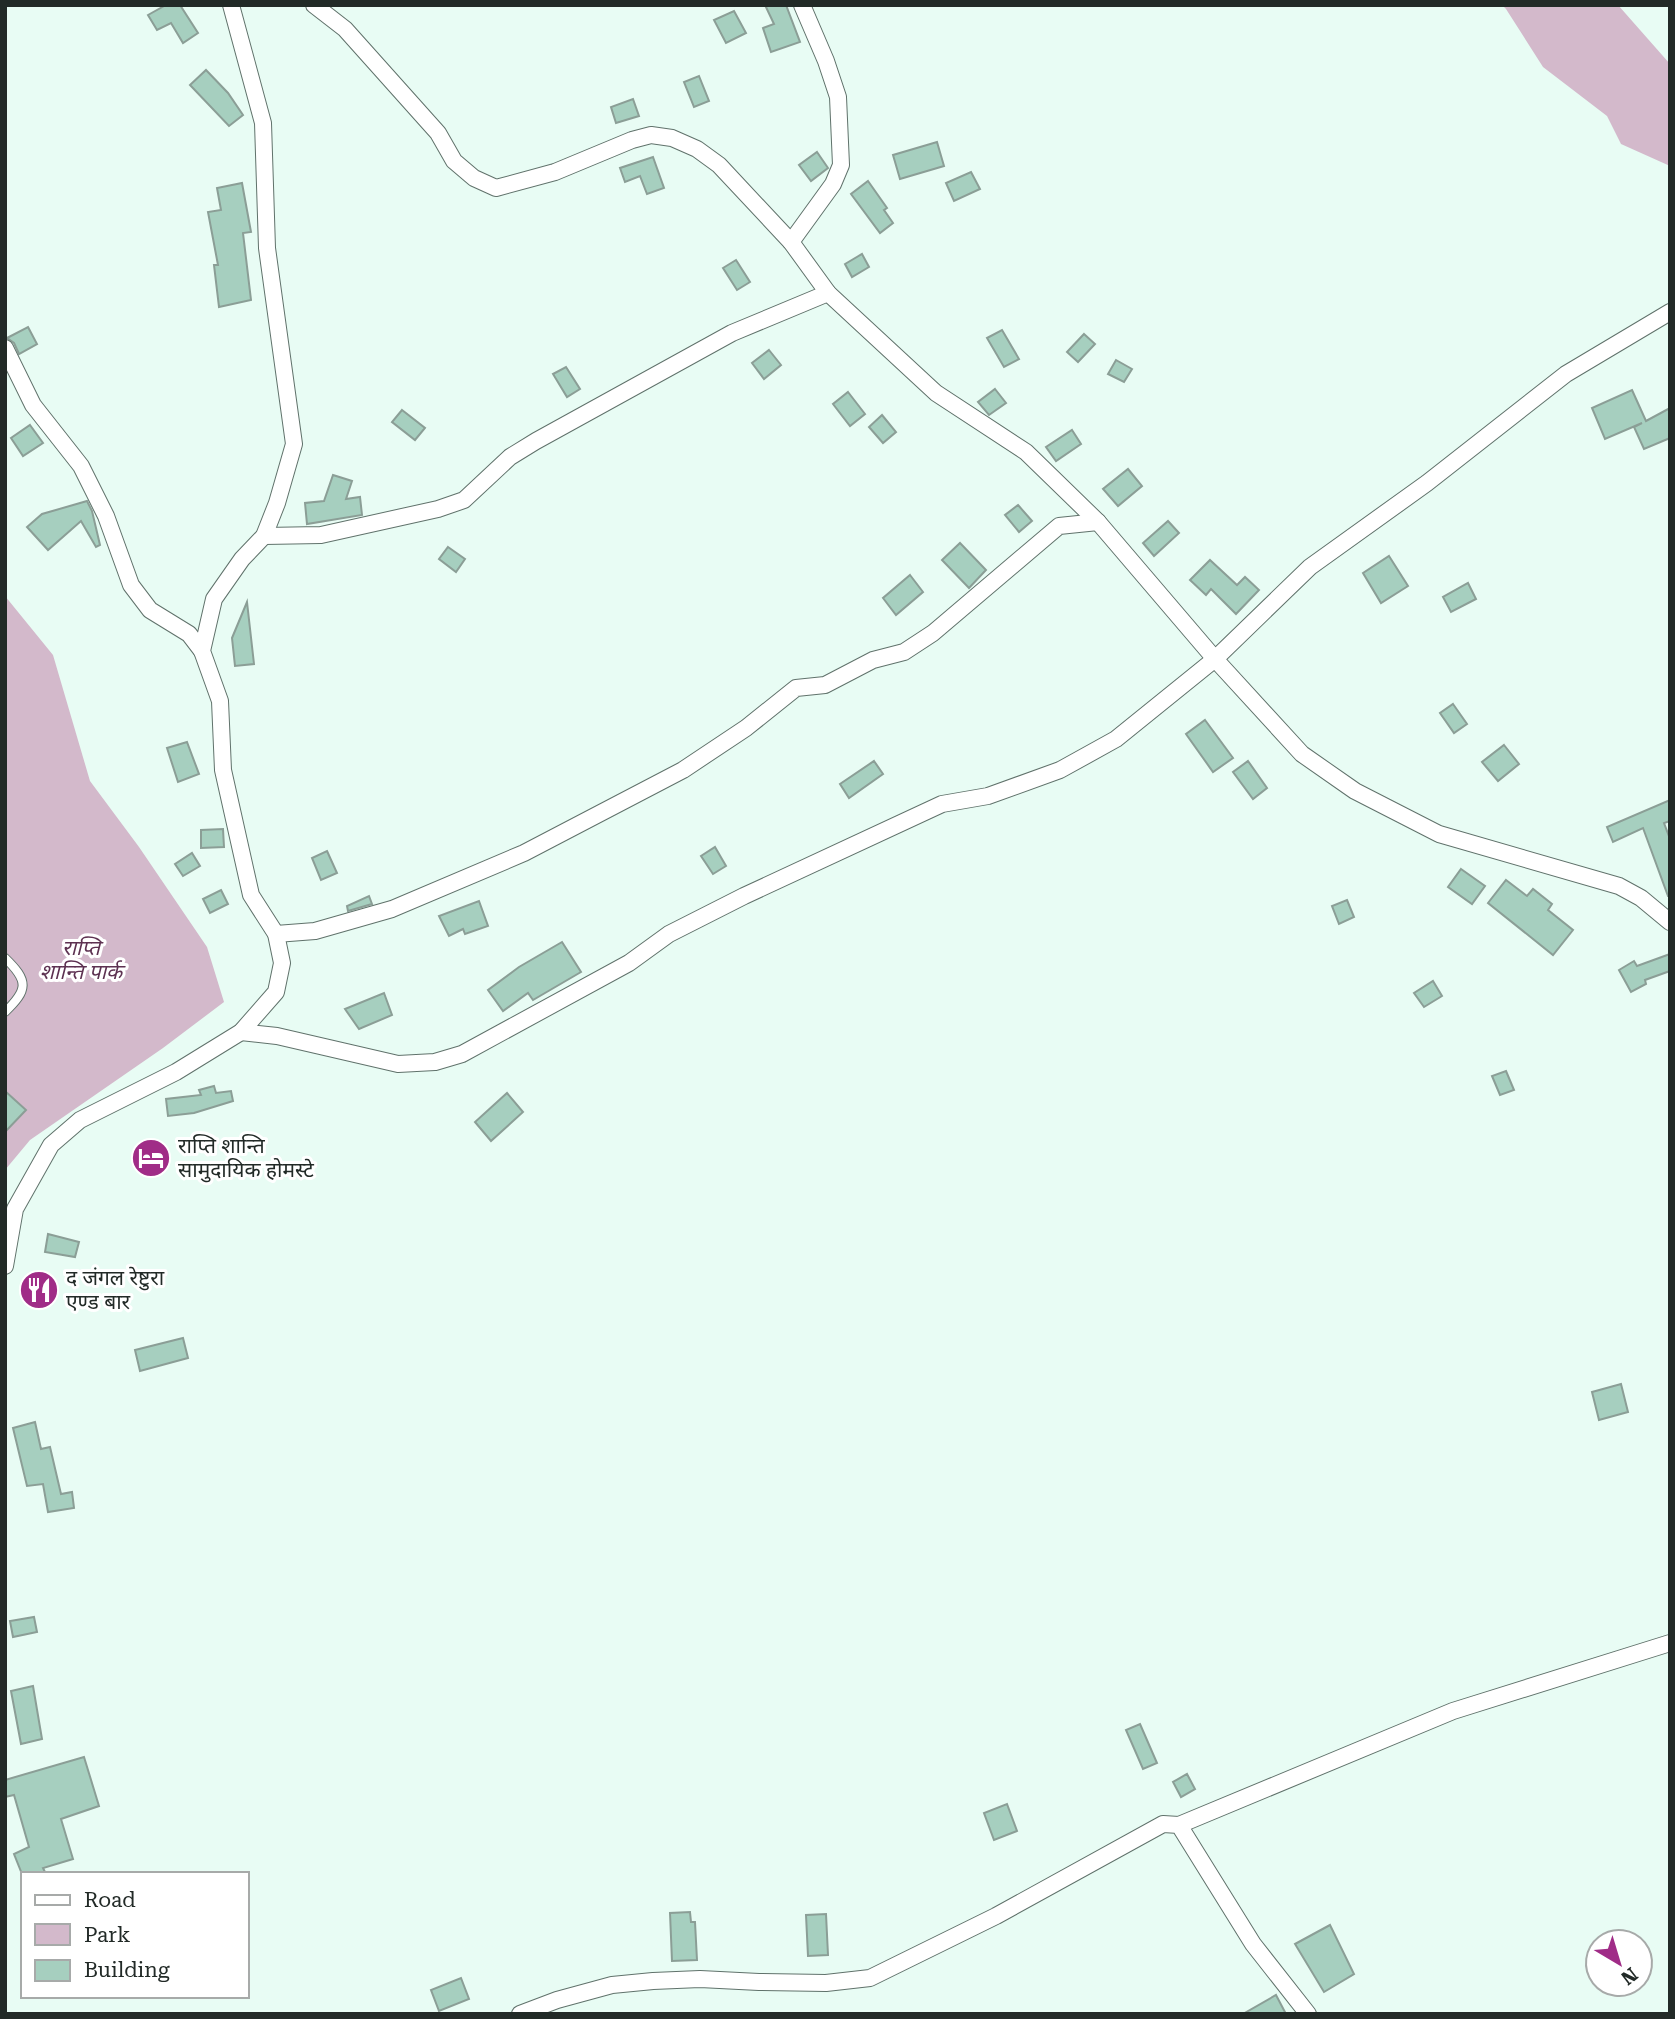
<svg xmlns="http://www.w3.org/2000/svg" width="1675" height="2019" viewBox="0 0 1675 2019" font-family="'Roboto Serif','Noto Sans Devanagari',serif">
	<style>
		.green { fill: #d3b9cb }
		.building { fill: #a6cfbf; stroke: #8b9e96; stroke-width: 2 }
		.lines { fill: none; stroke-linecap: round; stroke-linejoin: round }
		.service-casing { stroke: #60726b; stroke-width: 10 }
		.minor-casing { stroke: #60726b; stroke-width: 18 }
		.service { stroke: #fff; stroke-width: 8 }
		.minor { stroke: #fff; stroke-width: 16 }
		.labels { text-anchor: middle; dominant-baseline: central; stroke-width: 6; stroke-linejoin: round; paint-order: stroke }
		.park-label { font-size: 21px; font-style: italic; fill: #5d3151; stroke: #fff }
		.poi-label { font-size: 21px; fill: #222a27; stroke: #fff; text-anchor: start }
	</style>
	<rect width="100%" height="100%" fill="#e8fcf4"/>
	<g class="green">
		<path d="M1502 5H1618L1670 64V166L1621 144 1607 116 1543 67 1506 9Z"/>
		<path d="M5 596 53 655 90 781 139 847 207 947 224 1002 163 1048 30 1140 5 1170Z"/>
	</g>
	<g class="building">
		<path d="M166 5H180L198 33 183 43 171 23 157 30 148 15Z"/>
		<path d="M765 5H786L800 42 771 52 763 28 774 24Z"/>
		<path d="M734 11 746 33 726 43 714 20Z"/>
		<path d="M206 70 228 93 243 115 229 126 190 85Z"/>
		<path d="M699 76 709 101 694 107 684 82Z"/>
		<path d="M633 99 639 116 616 123 611 107Z"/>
		<path d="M937 142 944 166 900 179 893 155Z"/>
		<path d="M817 152 828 168 811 181 799 165Z"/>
		<path d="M653 157 664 188 647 194 640 176 625 182 620 168Z"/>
		<path d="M971 172 980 189 954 201 946 183Z"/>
		<path d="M868 181 887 208 884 210 893 223 880 233 851 194Z"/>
		<path d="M242 183 251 232 243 233 251 300 219 307 214 265H218L208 212 221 210 217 188Z"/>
		<path d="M862 254 869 267 852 277 845 264Z"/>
		<path d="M736 260 750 282 737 290 723 268Z"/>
		<path d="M28 327 37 344 19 354 14 343 7 338Z"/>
		<path d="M1002 330 1019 359 1004 367 987 338Z"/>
		<path d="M1084 334 1095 344 1078 362 1067 352Z"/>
		<path d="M769 350 781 365 764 379 752 363Z"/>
		<path d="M1116 360 1132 369 1124 382 1108 374Z"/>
		<path d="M566 367 580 389 567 397 553 374Z"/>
		<path d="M995 389 1006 403 989 415 978 402Z"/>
		<path d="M1632 390 1646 421 1670 408V438L1644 449 1634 427 1642 423 1605 439 1592 408Z"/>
		<path d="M848 392 865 414 850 426 833 404Z"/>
		<path d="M402 410 425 428 415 440 392 422Z"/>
		<path d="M882 415 896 432 883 443 869 427Z"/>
		<path d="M30 425 43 443 23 456 11 438Z"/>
		<path d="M1072 430 1081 444 1056 461 1046 447Z"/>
		<path d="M1128 469 1142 486 1118 506 1103 489Z"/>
		<path d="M333 475 352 481 346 499 360 497 362 515 307 524 305 503 324 501Z"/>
		<path d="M87 501 92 511 100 545 96 547 81 521 48 550 27 527 42 514Z"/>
		<path d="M1018 505 1032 521 1019 532 1005 515Z"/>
		<path d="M1168 521 1179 533 1154 556 1143 543Z"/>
		<path d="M960 543 986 570 969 588 942 560Z"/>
		<path d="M448 547 465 559 456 572 439 559Z"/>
		<path d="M1389 556 1408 586 1381 603 1363 573Z"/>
		<path d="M1210 560 1237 585 1245 577 1259 590 1236 614 1211 589 1206 595 1190 580Z"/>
		<path d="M910 575 923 592 896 615 883 598Z"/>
		<path d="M1468 583 1476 599 1451 612 1443 597Z"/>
		<path d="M247 602 254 664 235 666 232 638Z"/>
		<path d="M1453 704 1467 724 1454 733 1440 713Z"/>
		<path d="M1205 720 1233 758 1213 772 1186 734Z"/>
		<path d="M187 742 199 774 178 782 167 748Z"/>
		<path d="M1504 745 1519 764 1498 781 1482 762Z"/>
		<path d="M874 761 883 774 849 798 840 784Z"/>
		<path d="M1248 761 1267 788 1253 799 1233 772Z"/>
		<path d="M1670 800V821L1664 823 1670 839V896H1668L1643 828 1613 842 1607 827Z"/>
		<path d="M223 829 224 847 201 848V830Z"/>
		<path d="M715 847 726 866 713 874 701 856Z"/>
		<path d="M327 851 337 873 321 880 312 858Z"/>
		<path d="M192 853 200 866 183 876 175 864Z"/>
		<path d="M1461 869 1485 886 1472 904 1448 887Z"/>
		<path d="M1506 880 1527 896 1533 889 1552 904 1548 910 1573 930 1553 955 1488 903Z"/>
		<path d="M221 890 228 904 210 913 203 899Z"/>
		<path d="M369 896 372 904 348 911 347 906Z"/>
		<path d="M1347 900 1354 917 1339 924 1332 906Z"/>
		<path d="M479 901 488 926 465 934 463 929 449 936 439 916Z"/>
		<path d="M562 942 581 972 533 1000 528 993 503 1011 488 990 519 967Z"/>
		<path d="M1670 954V971L1645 980 1646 984 1631 992 1619 970 1634 961 1637 966Z"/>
		<path d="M1433 981 1442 996 1424 1007 1414 993Z"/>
		<path d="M384 993 392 1015 359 1029 345 1009Z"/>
		<path d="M1506 1071 1514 1090 1500 1095 1492 1076Z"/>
		<path d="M214 1086 216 1093 231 1091 233 1101 194 1113 168 1116 166 1099 201 1095 199 1090Z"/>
		<path d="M5 1091 26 1110 5 1132Z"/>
		<path d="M507 1093 523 1112 491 1141 475 1122Z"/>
		<path d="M48 1234 79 1242 75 1257 45 1252Z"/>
		<path d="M183 1338 188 1358 140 1371 135 1350Z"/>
		<path d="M1621 1384 1628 1412 1599 1420 1592 1392Z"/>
		<path d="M35 1422 41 1449 50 1447 61 1494 72 1492 74 1508 48 1512 43 1484 27 1486 13 1428Z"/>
		<path d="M34 1617 37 1632 13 1637 10 1621Z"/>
		<path d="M33 1686 42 1739 21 1744 11 1691Z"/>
		<path d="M1140 1724 1157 1763 1143 1769 1126 1730Z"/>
		<path d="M84 1757 99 1806 61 1819 73 1859 43 1868 46 1874H22L14 1854 29 1847 14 1795 5 1797V1780Z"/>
		<path d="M1187 1774 1195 1789 1181 1797 1173 1782Z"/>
		<path d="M1007 1804 1017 1831 994 1840 984 1813Z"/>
		<path d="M690 1912 691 1922H695L697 1960 672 1961 670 1913Z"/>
		<path d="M826 1914 828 1955 808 1956 806 1915Z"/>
		<path d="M1330 1925 1354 1974 1324 1992 1295 1944Z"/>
		<path d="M461 1978 469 1999 439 2011 431 1990Z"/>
		<path d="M1276 1995 1286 2014H1243Z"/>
	</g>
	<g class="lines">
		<g class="service-casing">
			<path id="service" d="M5 958C29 981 28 990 5 1012"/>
		</g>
		<g class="minor-casing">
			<g id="minor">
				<path d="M314 5 345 29 438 133 454 161 474 178 496 188 555 172 632 140 651 135 672 138 697 149 719 165 791 242 828 293 936 393 1026 452 1098 522 1215 659 1302 754 1355 791 1439 834 1619 886 1641 898 1670 922"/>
				<path d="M791 242 833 184 841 165 838 97 826 61 802 5"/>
				<path d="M5 348 33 405 81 466 106 516 131 585 150 610 189 634 202 651"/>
				<path d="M264 536 321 535 438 509 464 500 510 457 536 441 732 333 828 293"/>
				<path d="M276 934 315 931 392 909 524 853 683 770 746 728 796 688 825 685 873 660 904 652 933 633 1059 526 1098 522"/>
				<path d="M241 1032 277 1036 398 1064 435 1062 462 1054 629 963 669 934 744 896 942 804 988 796 1060 770 1116 739 1215 659 1310 567 1427 483 1566 374 1670 312"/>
				<path d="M5 1266 15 1209 51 1145 80 1120 176 1072 241 1032 276 992 282 963 276 934 251 895 223 770 220 701 202 651 214 599 242 559 264 536 277 503 294 444 267 248 263 123 231 5"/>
				<path d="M1179 1825 1453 1711 1670 1643"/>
				<path d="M520 2014 557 2000 612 1985 653 1981 700 1979 759 1982 826 1983 870 1978 996 1916 1163 1824 1179 1825 1253 1944 1308 2014"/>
			</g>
		</g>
		<use href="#service" class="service"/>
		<use href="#minor" class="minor"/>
	</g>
	<defs>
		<g id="hotel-disc" transform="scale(2.0125)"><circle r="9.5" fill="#a02c87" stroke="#fff"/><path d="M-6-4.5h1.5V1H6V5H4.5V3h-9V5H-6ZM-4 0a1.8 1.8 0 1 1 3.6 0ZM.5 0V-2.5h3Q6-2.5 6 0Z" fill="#fff"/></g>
		<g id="restaurant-disc" transform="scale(2.0125)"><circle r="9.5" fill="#a02c87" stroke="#fff"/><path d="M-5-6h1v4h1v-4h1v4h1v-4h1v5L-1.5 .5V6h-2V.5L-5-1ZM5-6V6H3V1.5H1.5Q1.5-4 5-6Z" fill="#fff"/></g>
	</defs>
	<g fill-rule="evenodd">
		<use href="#hotel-disc" x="151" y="1158"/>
		<use href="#restaurant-disc" x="39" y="1290"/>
	</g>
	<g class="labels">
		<g class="park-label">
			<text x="81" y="948">राप्ति<tspan x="81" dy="24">शान्ति पार्क</tspan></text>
		</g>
		<g class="poi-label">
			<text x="178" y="1146">राप्ति शान्ति<tspan x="178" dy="24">सामुदायिक होमस्टे</tspan></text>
			<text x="66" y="1278">द जंगल रेष्टुरा<tspan x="66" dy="24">एण्ड बार</tspan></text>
		</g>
	</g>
	<rect width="1675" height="2019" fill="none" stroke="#222a27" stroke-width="14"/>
	<rect x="21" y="1872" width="228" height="126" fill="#ffffff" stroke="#a7aaa9" stroke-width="2"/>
	<rect x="35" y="1895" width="35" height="10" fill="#ffffff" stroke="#a7aaa9" stroke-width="2"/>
	<text x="84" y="1907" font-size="21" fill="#222a27">Road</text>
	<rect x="35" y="1924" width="35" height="21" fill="#d3b9cb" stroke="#a7aaa9" stroke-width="2"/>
	<text x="84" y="1942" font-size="21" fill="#222a27">Park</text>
	<rect x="35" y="1960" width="35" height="21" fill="#a6cfbf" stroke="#a7aaa9" stroke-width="2"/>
	<text x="84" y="1977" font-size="21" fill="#222a27">Building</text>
	<g transform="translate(1619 1963) rotate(142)"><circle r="33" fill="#ffffff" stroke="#a7aaa9" stroke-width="2"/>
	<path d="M0-5L12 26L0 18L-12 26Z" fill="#a02c87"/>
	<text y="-10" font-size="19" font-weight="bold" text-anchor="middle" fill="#222a27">N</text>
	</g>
</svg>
